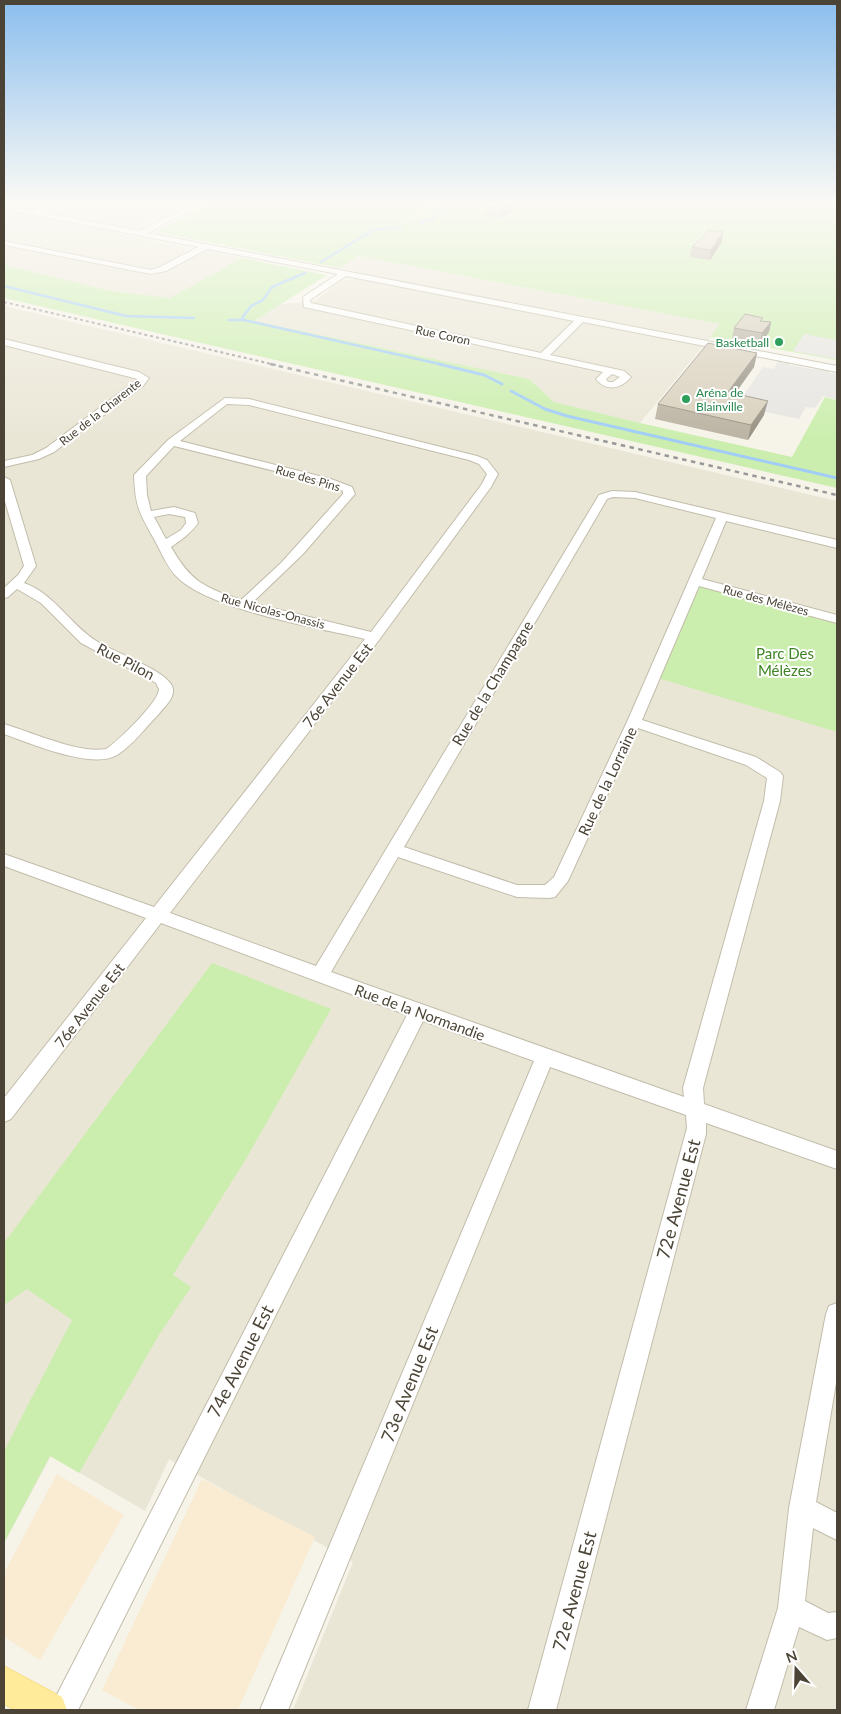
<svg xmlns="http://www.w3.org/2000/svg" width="841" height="1714" viewBox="0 0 841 1714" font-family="Lato,sans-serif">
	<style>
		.residential { fill: #eae6d6 }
		.commercial { fill: #f9ecd3 }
		.green { fill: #cbeeae }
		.parking { fill: #e7e5e1 }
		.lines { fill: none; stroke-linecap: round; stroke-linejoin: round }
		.stream-far1 { stroke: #a0ccf7; stroke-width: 2.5 }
		.stream { stroke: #a0ccf7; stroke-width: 3 }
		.minor-casing { stroke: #c2bcaa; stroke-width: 2 }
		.major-casing { stroke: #efd15d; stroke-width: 1 }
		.minor { fill: #fff; fill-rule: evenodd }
		.major { fill: #ffeb99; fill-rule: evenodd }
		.rail-far1 { stroke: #989898; stroke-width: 2; stroke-dasharray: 3 3; stroke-linecap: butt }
		.rail { stroke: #989898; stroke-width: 2.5; stroke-dasharray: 4.5 4.5; stroke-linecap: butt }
		.wall { fill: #bbb3a3 }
		.shaded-wall { fill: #989284 }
		.building { fill: #d9d0bd; stroke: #989284 }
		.leisure-dot { fill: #2e9e5b; stroke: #fff; stroke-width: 2 }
		.labels { text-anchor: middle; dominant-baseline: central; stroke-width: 4; stroke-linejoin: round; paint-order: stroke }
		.far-street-label { font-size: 12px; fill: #4b4436; stroke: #fff }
		.far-leisure-label { font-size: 12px; fill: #27864d; stroke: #fff; text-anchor: end }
		.park-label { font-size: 15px; fill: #3e8323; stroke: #fff }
		.street-label { font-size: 15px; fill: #4b4436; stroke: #fff }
		.near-street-label { font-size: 18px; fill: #4b4436; stroke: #fff }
	</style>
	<rect width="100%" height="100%" fill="#f6f3e9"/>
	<g class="residential">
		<path d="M4 201H193L140 228H132L119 234 187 248 184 252 199 255 207 251 242 258 170 298 110 291 4 265Z"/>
		<path d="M358 256 721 324 640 423 554 402 529 379 254 321 281 304 315 301 342 280H352L360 272 340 268Z"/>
		<path d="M4 306 837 501V1710H293L353 1562 169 1459 145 1511 51 1456 4 1543Z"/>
	</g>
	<g class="commercial">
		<path d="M57 1474 124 1515 40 1660 4 1637V1573Z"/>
		<path d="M202 1479 315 1537 238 1710H139L102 1690Z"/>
	</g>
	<g class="green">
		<path d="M214 201H437L391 233 441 201H837V360L710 337 720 324 358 256 340 268 156 232Z"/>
		<path d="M242 258 327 275 254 321 529 379 554 402 640 423 792 457 825 397 837 400V488L4 298V265L110 291 170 298Z"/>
		<path d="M698 583 837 621V732L658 678Z"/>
		<path d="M212 963 331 1009 246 1159 173 1275 191 1287 159 1335 79 1473 50 1456 4 1543V1451L72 1320 27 1289 4 1305V1243Z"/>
	</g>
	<g class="parking">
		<path d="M804 334 837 340V359L793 351Z"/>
		<path d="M779 359 791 361 789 365 817 370 819 367 829 369V373L837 374V399L823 396 815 408 806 407 799 419 736 406 763 367 774 369Z"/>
	</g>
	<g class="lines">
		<g class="stream-far1">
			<path d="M420 223 434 219 436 213 457 201"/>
			<path d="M321 262 373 230 401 227"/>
			<path d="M4 286 126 316 194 318"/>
			<path d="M229 320H244L444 365"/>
			<path d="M244 320 242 318 251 306 263 300 272 287 305 273"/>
		</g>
		<g class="stream">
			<path d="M439 364 484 375 502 384"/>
			<path d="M511 391 545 409 567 416 837 478"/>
		</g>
		<g class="minor-casing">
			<g id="minor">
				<path d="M55 201H64L42 212 139 231 199 201H207L148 233 837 366V372L583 322 550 355 624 371 631 377C621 389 606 392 596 379L603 372 304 307 303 297 338 274 207 249 166 271 151 274 4 245V241L151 270 160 267 198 247 4 209V205L33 211ZM346 276 574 321 541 353 311 303 310 300ZM612 374 620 377 613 382H608L606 379Z"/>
				<path d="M4 339 139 372 149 378 143 386 54 452 39 459 4 467V461L32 455 46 448 138 379 4 345Z"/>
				<path d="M225 398 249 399 477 456 487 460 498 474 491 487 379 640 170 913 316 966 599 495 612 491 635 492 837 540V548L726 521 702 579 837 615V623L699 586 642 720 756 757 780 772 783 776 780 801 703 1088 704 1104 837 1151V1169L706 1123V1134L556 1710H528L687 1128 686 1115 550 1067 288 1710H260L534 1061 423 1021 78 1710H49L407 1015 161 923 11 1119 4 1122V1098L146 918 4 866V854L154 907 365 639C319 628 211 610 178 578 167 568 161 551 154 539 139 513 135 505 134 475L136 473 168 440ZM227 404 249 405 469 460 479 464 487 474 482 484 371 632 252 603 303 554 355 494 352 487 331 479 180 441ZM174 446 323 483 343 491V494L281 563 241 600C204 587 191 582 171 547 181 540 190 534 198 523L195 513 174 507 151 511 147 495 146 476ZM613 497 635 498 716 518 627 722 554 877 545 885H517L404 847 607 499ZM169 514 185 517 186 523 181 530 166 539 154 517ZM638 728 746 765 767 778 764 801 683 1088 684 1097 331 972 398 857 517 897 549 898 555 897 568 881Z"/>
				<path d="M4 477 10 480 36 566 24 583C55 594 70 625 98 642 114 652 165 670 172 686 177 697 164 707 158 715 145 728 133 745 117 755 92 770 30 743 4 734V724C31 732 79 754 106 749 118 741 159 702 159 689L156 683 147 678 81 643 41 603 17 589 8 597 4 598V588L18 575 24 566 4 498Z"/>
				<path d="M837 1303V1377L816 1502 837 1513V1540L813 1528 805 1601 828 1613 837 1612V1638L827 1640 799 1627 774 1710H746L778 1608 789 1508 826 1314 829 1306Z"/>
			</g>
		</g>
		<g class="major-casing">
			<path id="major" d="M4 1666 62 1697 67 1710H14L4 1704Z"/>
		</g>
		<use href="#minor" class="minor"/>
		<use href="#major" class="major"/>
		<path class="rail-far1" d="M4 302 276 365"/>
		<path class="rail" d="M270 364 837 495"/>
	</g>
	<g class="wall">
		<path d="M527 201 501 218 485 216V206Z"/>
		<path d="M723 232 722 242 710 260 690 257 692 247Z"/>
		<path d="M762 321 771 322 769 332 760 344 732 338 734 328Z"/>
		<path d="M757 353 754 367 735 394 764 415 748 440 655 419 658 404Z"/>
	</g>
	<g class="shaded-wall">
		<path d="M514 201H527L501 218V209Z"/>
		<path d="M723 232 722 242 710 260 711 250Z"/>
		<path d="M771 322 769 332 760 344 762 333Z"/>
		<path d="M757 353 754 367 725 407 728 392Z"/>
		<path d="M768 401 764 415 748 440 751 425Z"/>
	</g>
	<g class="building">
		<path d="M493 201H514L501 209 485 206Z"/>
		<path d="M708 230 723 232 711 250 692 247 704 236Z"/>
		<path d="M745 314 763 318 760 321 771 322 762 333 734 328Z"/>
		<path d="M708 343 757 353 728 392 768 401 751 425 658 404Z"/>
	</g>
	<linearGradient id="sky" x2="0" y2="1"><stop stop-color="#8bbeee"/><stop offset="0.46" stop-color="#fbfaf5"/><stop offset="1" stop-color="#fbfaf5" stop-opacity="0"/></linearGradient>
	<rect width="841" height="440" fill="url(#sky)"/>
	<g class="leisure-dot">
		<circle cx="779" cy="342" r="5"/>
		<circle cx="686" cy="399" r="5"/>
	</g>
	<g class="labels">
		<g class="far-street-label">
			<text transform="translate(443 335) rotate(12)">Rue Coron</text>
			<text transform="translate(100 412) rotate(-38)">Rue de la Charente</text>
			<text transform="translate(308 478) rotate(16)">Rue des Pins</text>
			<text transform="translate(766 600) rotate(15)">Rue des Mélèzes</text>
			<text transform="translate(273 611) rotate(15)">Rue Nicolas-Onassis</text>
		</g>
		<g class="far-leisure-label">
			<text x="769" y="342">Basketball</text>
			<text x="696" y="392" text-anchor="start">Aréna de<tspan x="696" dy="14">Blainville</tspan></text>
		</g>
		<g class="park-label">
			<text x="785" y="653">Parc Des<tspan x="785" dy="17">Mélèzes</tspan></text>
		</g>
		<g class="street-label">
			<text transform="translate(126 661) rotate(27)">Rue Pilon</text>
			<text transform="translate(492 683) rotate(-59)">Rue de la Champagne</text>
			<text transform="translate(337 685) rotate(-52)">76e Avenue Est</text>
			<text transform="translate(607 781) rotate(-65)">Rue de la Lorraine</text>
			<text transform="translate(89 1005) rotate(-52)">76e Avenue Est</text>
			<text transform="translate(420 1012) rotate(20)">Rue de la Normandie</text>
		</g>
		<g class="near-street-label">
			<text transform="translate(678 1199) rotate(-75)">72e Avenue Est</text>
			<text transform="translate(240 1361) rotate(-63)">74e Avenue Est</text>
			<text transform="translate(409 1384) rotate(-68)">73e Avenue Est</text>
			<text transform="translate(574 1591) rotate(-75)">72e Avenue Est</text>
		</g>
	</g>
	<rect width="841" height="1714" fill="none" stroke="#4b4436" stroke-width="10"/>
	<g transform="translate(796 1669) rotate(340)" stroke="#ffffff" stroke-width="4" paint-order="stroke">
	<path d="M0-4L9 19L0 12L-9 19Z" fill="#4b4436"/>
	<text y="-8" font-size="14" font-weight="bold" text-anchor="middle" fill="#4b4436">N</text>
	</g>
</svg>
